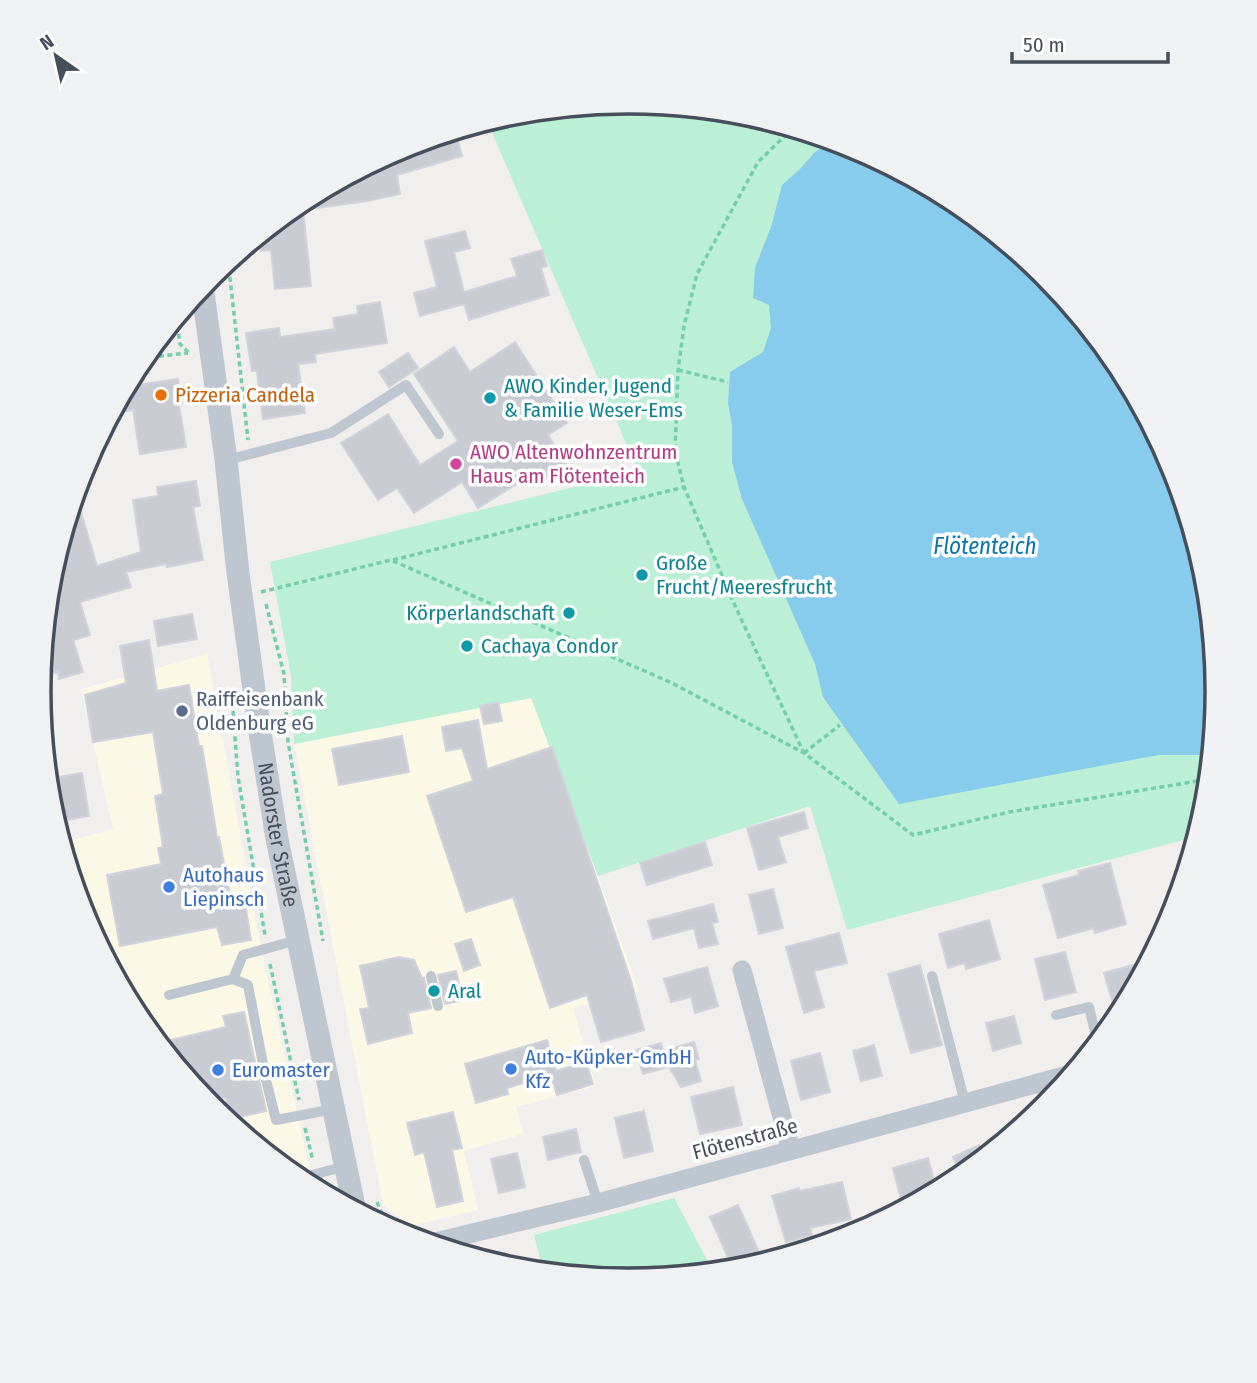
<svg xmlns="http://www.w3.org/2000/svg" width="1257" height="1383" viewBox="0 0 1257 1383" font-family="'Fira Sans Condensed',sans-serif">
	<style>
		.commercial { fill: #fcf8e6 }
		.green { fill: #bbefd6 }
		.water { fill: #87cbed }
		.building { fill: #caccd4; stroke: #d2d3da; stroke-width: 2 }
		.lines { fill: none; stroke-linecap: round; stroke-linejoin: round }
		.path { stroke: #73ceac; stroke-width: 3.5; stroke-dasharray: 5 3.5; stroke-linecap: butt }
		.service { stroke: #bec6d0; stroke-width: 10 }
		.minor { stroke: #bec6d0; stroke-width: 19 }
		.tertiary { stroke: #bec6d0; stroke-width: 23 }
		.food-dot { fill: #e8710a; stroke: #fff; stroke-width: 2.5 }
		.culture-dot { fill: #0f9aa8; stroke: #fff; stroke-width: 2.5 }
		.hotel-dot { fill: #d1479c; stroke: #fff; stroke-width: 2.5 }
		.service-dot { fill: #5c6f8a; stroke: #fff; stroke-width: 2.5 }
		.shop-dot { fill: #3f7fe0; stroke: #fff; stroke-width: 2.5 }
		.labels { text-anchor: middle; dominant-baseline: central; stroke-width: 7; stroke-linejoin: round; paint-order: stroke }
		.culture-label { font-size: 21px; fill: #0d838f; stroke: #fff; text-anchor: start }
		.food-label { font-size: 21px; fill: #c56008; stroke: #fff; text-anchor: start }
		.hotel-label { font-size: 21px; fill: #b23c85; stroke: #fff; text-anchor: start }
		.service-label { font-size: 21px; fill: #4e5e75; stroke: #fff; text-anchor: start }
		.street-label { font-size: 21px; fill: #464e5b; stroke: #fff }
		.shop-label { font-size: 21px; fill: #366cbe; stroke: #fff; text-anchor: start }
		.water-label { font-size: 23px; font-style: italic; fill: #0a75aa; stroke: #fff }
		.rim { fill: none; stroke: #464e5b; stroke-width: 3.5 }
	</style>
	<rect width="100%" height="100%" fill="#f1eeee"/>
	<g class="commercial">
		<path d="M207 654 263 958 314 1189 300 1182 211 1108 138 1019 83 917 61 843 113 829 81 689Z"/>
		<path d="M532 698 597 874 639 992 573 1008 596 1086 516 1107 523 1134 464 1151 478 1210 410 1226 383 1204 294 744Z"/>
	</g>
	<g class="green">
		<path d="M629 102 744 113 855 147 957 201 1046 275 1119 364 1174 466 1207 577 1218 692 1207 807 1198 836 847 930 810 806 598 876 531 698 294 744 291 676 270 562 638 471 487 121 514 113Z"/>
		<path d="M674 1198 714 1273 628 1281 544 1273 534 1235Z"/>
	</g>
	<path class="water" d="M834 140 855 147 957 201 1046 275 1119 364 1174 466 1207 577 1218 692 1212 755H1158L899 804 823 697 815 664 742 499 732 462V425L728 403 730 372 763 352 771 328 769 305 753 298 755 268 772 224 782 185 800 169 815 152Z"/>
	<g class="building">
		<path d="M455 131 462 156 397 175 400 194 367 201 303 210 311 286 275 289 271 250 261 251 259 235 302 200 403 146Z"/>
		<path d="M465 231 470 248 454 252 464 292 517 276 511 259 542 250 547 266 541 268 549 295 469 320 464 304 420 316 414 293 437 287 425 241Z"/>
		<path d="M380 302 387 343 315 354 316 362 298 364 305 413 263 419 257 371H252L246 333 279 328 280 337 335 329 333 318 358 314 357 306Z"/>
		<path d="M515 342 567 423 548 435 567 465 534 486 528 477 478 508 462 482 414 513 397 488 378 500 341 443 388 414 420 465 458 441 414 374 454 347 470 372Z"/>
		<path d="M408 353 418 368 389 387 379 372Z"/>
		<path d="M178 379 182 404 179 405 186 447 140 454 133 410 126 411 123 392 125 387Z"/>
		<path d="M196 481 200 506 193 507 203 560 167 567 166 564 126 572 131 587 80 602 90 635 73 640 83 672 59 679 58 672 40 677 43 650 53 647 45 622 50 576 68 516 81 512 97 566 141 552 133 500 158 496 157 487Z"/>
		<path d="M192 614 197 639 158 646 154 621Z"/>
		<path d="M149 640 157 691 189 685 199 746H202L217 837H219L231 901 244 898 251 940 222 945 217 927 120 946 107 875 161 864 158 848 163 847 155 796 163 794 153 732 93 742 85 695 126 683 120 646Z"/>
		<path d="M498 702 502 721 484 724 480 706Z"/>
		<path d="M478 720 487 769 552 747 631 981 644 1030 601 1042 587 995 550 1008 513 897 466 912 427 796 473 781 462 748 446 751 442 727Z"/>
		<path d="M402 736 409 772 339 785 332 749Z"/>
		<path d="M82 773 89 816 55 822 50 806 47 779Z"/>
		<path d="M804 812 808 828 778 837 786 862 759 870 747 828Z"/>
		<path d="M705 842 712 865 647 885 640 863Z"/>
		<path d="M1110 863 1126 924 1095 933 1094 928 1058 938 1043 885 1079 875 1078 871Z"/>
		<path d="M773 889 783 928 759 934 749 895Z"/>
		<path d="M713 904 718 922 712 923 718 944 699 948 694 928 653 939 648 921Z"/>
		<path d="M989 920 1000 959 966 969 965 963 948 968 939 934Z"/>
		<path d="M839 933 847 963 814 971 824 1007 804 1013 786 947Z"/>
		<path d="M471 939 480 965 464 971 455 944Z"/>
		<path d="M1065 952 1076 992 1045 1000 1035 959Z"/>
		<path d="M399 957 414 960 422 978H424L431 1008 408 1013 412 1033 368 1044 360 1009 369 1008 360 966Z"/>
		<path d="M1137 964 1141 978 1118 1021 1104 973Z"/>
		<path d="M920 965 942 1045 911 1053 888 974Z"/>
		<path d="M707 967 718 1006 695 1013 691 997 671 1002 664 979Z"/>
		<path d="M456 971 463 1000 445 1004 438 975Z"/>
		<path d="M244 1012 266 1111 231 1119 226 1098 206 1102 157 1043 226 1027 223 1016Z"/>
		<path d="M1014 1016 1021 1043 993 1051 986 1023Z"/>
		<path d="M547 1040 556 1071 586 1062 593 1084 557 1095 550 1075 507 1088 508 1094 476 1103 465 1064Z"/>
		<path d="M694 1042 699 1059 695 1060 701 1081 681 1087 669 1067 643 1074 636 1050 661 1043 663 1051Z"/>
		<path d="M874 1045 882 1076 861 1081 853 1051Z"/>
		<path d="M820 1053 830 1092 801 1100 791 1061Z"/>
		<path d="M733 1087 742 1125 700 1134 691 1097Z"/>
		<path d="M644 1111 653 1151 624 1158 615 1118Z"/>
		<path d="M453 1112 462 1148 452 1150 463 1201 437 1207 424 1152 415 1155 407 1123Z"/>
		<path d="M576 1129 581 1152 548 1160 543 1137Z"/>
		<path d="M979 1145 985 1158 963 1177 953 1157Z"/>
		<path d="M517 1153 525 1187 499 1193 491 1159Z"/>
		<path d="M928 1158 937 1192 923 1200 902 1205 893 1168Z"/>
		<path d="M842 1182 851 1219 810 1228 812 1235 786 1242 772 1196 799 1188 800 1191Z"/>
		<path d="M738 1205 758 1250 730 1262 710 1217Z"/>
	</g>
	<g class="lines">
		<g class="path">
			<path d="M793 128 758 162 697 274 684 326 682 341 678 370 675 451 684 487 736 608 803 751"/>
			<path d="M228 260 248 440"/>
			<path d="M176 317 180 344 189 353"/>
			<path d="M142 358 188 353"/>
			<path d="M678 370 728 382"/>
			<path d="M393 560 684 487"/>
			<path d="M261 592 391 560 672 683 804 753 913 835 1009 812 1210 779"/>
			<path d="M266 604 284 674 288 742 323 941"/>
			<path d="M233 711 238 777 265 935"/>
			<path d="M804 753 840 725"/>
			<path d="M270 964 299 1100"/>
			<path d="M305 1128 313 1161"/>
			<path d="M377 1202 388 1229"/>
			<path d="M377 1223 386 1221"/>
		</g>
		<g class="service">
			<path d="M227 460 331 433 406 385 439 434"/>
			<path d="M431 976 438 1006"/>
			<path d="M932 976 965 1103"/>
			<path d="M233 979 248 985 266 1080 276 1120 334 1109"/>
			<path d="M169 995 233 979 243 955 297 940"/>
			<path d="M1056 1015 1089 1007 1098 1045"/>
			<path d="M584 1160 598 1203"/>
			<path d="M297 1179 346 1166"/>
		</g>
		<g class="minor">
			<path d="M742 970 791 1150"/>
			<path d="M427 1244 598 1203 1075 1073"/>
		</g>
		<path class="tertiary" id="s1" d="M202 285 226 460 238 573 259 726 277 839 355 1211"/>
	</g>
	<circle class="food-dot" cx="161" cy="395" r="7"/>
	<g class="culture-dot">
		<circle cx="490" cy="398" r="7"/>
		<circle cx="642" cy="575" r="7"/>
		<circle cx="569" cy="613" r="7"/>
		<circle cx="467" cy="646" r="7"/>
		<circle cx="434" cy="991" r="7"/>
	</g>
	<circle class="hotel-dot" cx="456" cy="464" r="7"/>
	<circle class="service-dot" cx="182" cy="711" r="7"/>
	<g class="shop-dot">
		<circle cx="169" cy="887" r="7"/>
		<circle cx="511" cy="1069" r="7"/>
		<circle cx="218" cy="1070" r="7"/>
	</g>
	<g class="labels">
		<g class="culture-label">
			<text x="504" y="386">AWO Kinder, Jugend<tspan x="504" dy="24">&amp; Familie Weser-Ems</tspan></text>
			<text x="656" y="563">Große<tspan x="656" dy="24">Frucht/Meeresfrucht</tspan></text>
			<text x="555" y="613" text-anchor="end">Körperlandschaft</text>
			<text x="481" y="646">Cachaya Condor</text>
			<text x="448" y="991">Aral</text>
		</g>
		<g class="food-label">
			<text x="175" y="395">Pizzeria Candela</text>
		</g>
		<g class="hotel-label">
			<text x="470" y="452">AWO Altenwohnzentrum<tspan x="470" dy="24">Haus am Flötenteich</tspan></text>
		</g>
		<g class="service-label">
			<text x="196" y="699">Raiffeisenbank<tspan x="196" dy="24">Oldenburg eG</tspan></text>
		</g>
		<g class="street-label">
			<text stroke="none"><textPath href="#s1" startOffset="555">Nadorster Straße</textPath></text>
			<text transform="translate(745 1139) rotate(-15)">Flötenstraße</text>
		</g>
		<g class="shop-label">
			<text x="183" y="875">Autohaus<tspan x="183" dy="24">Liepinsch</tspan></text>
			<text x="525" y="1057">Auto-Küpker-GmbH<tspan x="525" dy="24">Kfz</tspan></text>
			<text x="232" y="1070">Euromaster</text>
		</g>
		<g class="water-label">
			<text x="985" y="546">Flötenteich</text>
		</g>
	</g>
	<path d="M0 0H1257V1383H0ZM51 691a577 577 0 1 1 1154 0a577 577 0 1 1-1154 0Z" fill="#f0f1f2" fill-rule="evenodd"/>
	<path class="rim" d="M51 691a577 577 0 1 1 1154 0a577 577 0 1 1-1154 0Z"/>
	<g transform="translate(56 56) rotate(326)" stroke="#ffffff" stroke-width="5" paint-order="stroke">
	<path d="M0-5L12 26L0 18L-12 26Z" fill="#464e5b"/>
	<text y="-10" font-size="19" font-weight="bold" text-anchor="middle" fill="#464e5b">N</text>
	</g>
	<path d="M1012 52v10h156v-10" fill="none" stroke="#464e5b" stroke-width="3.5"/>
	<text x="1023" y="52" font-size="21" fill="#464e5b" stroke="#ffffff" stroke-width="5" paint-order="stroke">50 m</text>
</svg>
